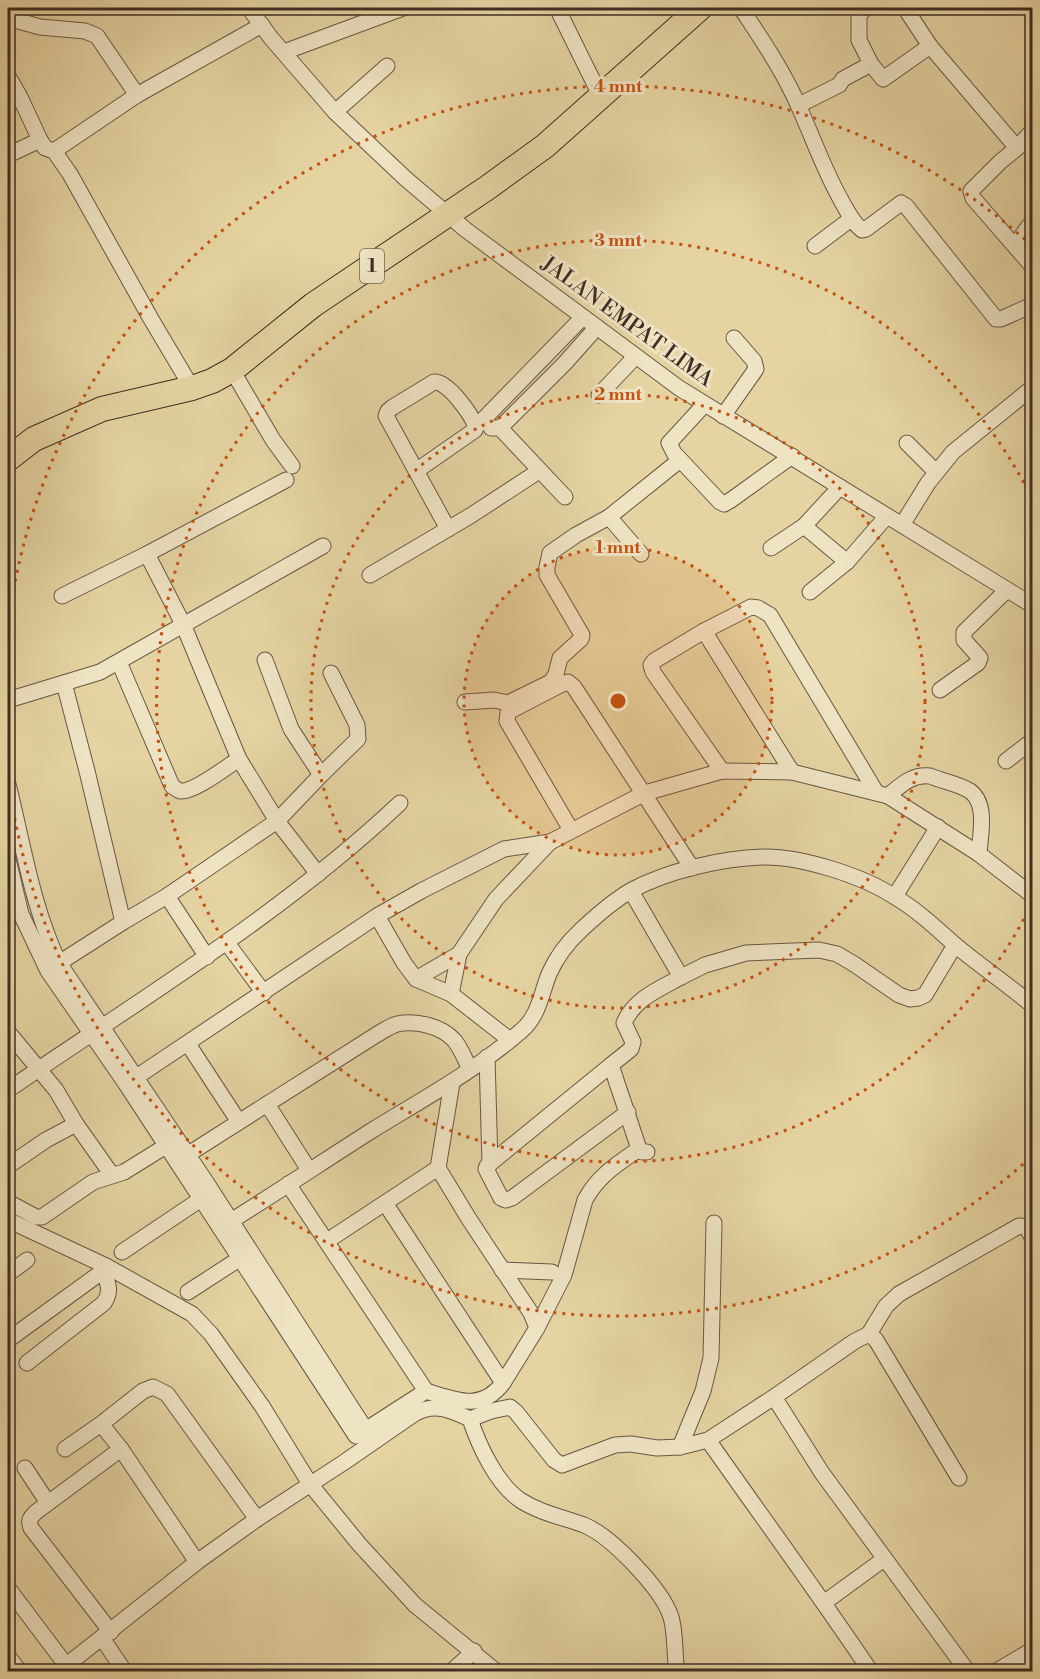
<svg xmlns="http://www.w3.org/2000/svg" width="1040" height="1679" viewBox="0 0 1040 1679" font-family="'Libre Bodoni',serif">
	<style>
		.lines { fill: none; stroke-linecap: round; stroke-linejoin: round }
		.minor-casing { stroke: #685744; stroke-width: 17 }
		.trunk-casing { stroke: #3f2d24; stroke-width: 26 }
		.minor { stroke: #eee3c3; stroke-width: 15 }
		.trunk { stroke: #e5d4a2; stroke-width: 24 }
		.ring { fill: none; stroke: #c65011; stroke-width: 3; stroke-dasharray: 3 6 }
		.labels { text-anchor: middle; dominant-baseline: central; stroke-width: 6; stroke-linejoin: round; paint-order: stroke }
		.shield { fill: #eee3c3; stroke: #746454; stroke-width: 1.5 }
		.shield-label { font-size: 20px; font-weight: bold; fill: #3f2d24 }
		.street-label { font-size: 21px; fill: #3f2d24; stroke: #eee3c3 }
		.centre { fill: #c65011; stroke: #eee3c3; stroke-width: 3 }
		.ring-label { font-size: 18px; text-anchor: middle; font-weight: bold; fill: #c65011; stroke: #eee3c3; stroke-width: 6; stroke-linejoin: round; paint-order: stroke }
	</style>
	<rect width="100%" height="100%" fill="#e5d4a2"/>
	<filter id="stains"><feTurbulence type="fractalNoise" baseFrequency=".00333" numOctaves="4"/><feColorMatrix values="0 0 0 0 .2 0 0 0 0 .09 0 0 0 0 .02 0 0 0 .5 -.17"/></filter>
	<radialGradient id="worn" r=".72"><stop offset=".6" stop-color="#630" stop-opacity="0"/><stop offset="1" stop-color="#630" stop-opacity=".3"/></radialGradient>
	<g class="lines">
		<g class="minor-casing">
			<g id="minor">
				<path d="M249 8 271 38 335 112 406 179 466 230 679 388 1032 605"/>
				<path d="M557 8 601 97"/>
				<path d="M741 8C762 40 784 72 799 107 813 138 824 170 841 200 847 211 852 222 862 230L866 229 901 203 906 206 996 319H1001L1032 305"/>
				<path d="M905 8 930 46 1017 148 1000 162 971 191 973 198 1032 266"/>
				<path d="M8 18 40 27 85 31 97 36 137 95"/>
				<path d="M284 52 403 8"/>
				<path d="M871 64 883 79 930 46"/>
				<path d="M8 76 20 97 40 140"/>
				<path d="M799 105 839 85 843 79 871 64 859 40V14L866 8"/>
				<path d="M335 112 387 66"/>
				<path d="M1017 148 1032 131"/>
				<path d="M54 151 137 95 262 25"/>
				<path d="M8 155 40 140 45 148 54 151 70 174 151 319 192 388"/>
				<path d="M1015 245 1032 222"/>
				<path d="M815 246 851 219"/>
				<path d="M232 370 273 440 292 466"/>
				<path d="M599 395 635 357"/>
				<path d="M704 405 669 443 674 453 720 502 724 504 731 500 792 456"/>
				<path d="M723 416 756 369 754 361 734 338"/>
				<path d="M491 428H500L565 497"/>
				<path d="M500 428 565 363 597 327"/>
				<path d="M907 443 936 472"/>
				<path d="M416 471 475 430 476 427 583 317"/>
				<path d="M609 517 641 554"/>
				<path d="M902 525 928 483 953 452 1032 388"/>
				<path d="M804 526 847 562"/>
				<path d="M448 529 386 416 388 411 393 407 434 382C448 381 471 414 476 427"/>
				<path d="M771 548 804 526 840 487"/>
				<path d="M147 554 286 480"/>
				<path d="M370 575 470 516 539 471"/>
				<path d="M810 592 847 562 886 517"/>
				<path d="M62 596 147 554 183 624 239 759 277 821 318 874"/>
				<path d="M704 631 792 772"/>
				<path d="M265 660 291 729 321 775"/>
				<path d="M119 662 172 786C175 788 177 790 180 791 193 793 228 766 239 759"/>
				<path d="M64 683 87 771 123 922"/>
				<path d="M940 690 978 663 980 658 964 640V632L1007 590"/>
				<path d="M8 700 100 672 323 546"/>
				<path d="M465 702 494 700 508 703 551 682 556 674 560 658 581 639 582 635 547 575V567L550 553 576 535 609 517 680 460"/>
				<path d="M1006 761 1032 741"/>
				<path d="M722 771 653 672 651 665 654 661 704 631 751 607 758 608 770 615 876 792"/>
				<path d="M8 784C23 844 32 906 59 963L206 1182 366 1430"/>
				<path d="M888 796C901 785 912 774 930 776 942 781 959 784 970 791 988 804 980 835 979 854"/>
				<path d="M571 830 507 721 508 713 510 711 564 683 568 682 574 687 692 868"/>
				<path d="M8 859 21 914 48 971 126 1084 356 1436 426 1391 288 1184"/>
				<path d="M631 891 681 977C659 989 634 999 624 1023L633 1042 631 1049 611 1065 639 1149 642 1152H647"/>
				<path d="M167 896 207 957"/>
				<path d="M895 896 938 827"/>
				<path d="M377 916 404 963 416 979 451 994 510 1040"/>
				<path d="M227 943 264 993"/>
				<path d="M59 963 123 922 167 896 277 821 321 775 358 739 357 725 331 673"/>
				<path d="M681 977 705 965 746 953 819 950 837 954 854 964 899 995 910 999 918 998 925 995 955 945"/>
				<path d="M416 979 459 954"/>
				<path d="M451 994 459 954 496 899 550 842"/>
				<path d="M8 1032 56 1090 76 1124 112 1175"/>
				<path d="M188 1044 239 1122"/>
				<path d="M487 1057 490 1164"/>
				<path d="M611 1065 487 1166 486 1169 501 1198 506 1200 512 1198 628 1112"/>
				<path d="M126 1084 377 916 421 891 504 849 550 842 645 793 722 771 792 772 888 796 979 854 1032 895"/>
				<path d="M8 1090C142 998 281 915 400 803"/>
				<path d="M267 1104 309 1170"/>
				<path d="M187 1155 376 1035C383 1031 390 1026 397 1024 416 1020 441 1026 454 1040 461 1048 465 1060 470 1069"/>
				<path d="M8 1166 46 1140 76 1124"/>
				<path d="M438 1168 452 1083"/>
				<path d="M8 1202 36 1217H42L93 1182 124 1172 174 1141"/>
				<path d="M385 1203 503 1383"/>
				<path d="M8 1220 106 1266 192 1314 211 1334 262 1406 310 1484 359 1544 415 1605 497 1672"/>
				<path d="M220 1228C271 1196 321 1163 371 1131 423 1099 475 1071 521 1031 539 1016 541 994 549 974 556 958 568 942 581 930 596 916 614 900 632 890 667 871 723 858 762 857 801 856 863 876 895 897 917 910 935 927 954 944 979 965 1007 984 1032 1005"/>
				<path d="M327 1241 438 1168 469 1219 531 1313 537 1328 503 1383C481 1412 456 1400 426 1391"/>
				<path d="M122 1252 201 1199"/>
				<path d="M502 1270 552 1272"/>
				<path d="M8 1274 27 1260"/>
				<path d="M188 1292 239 1259"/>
				<path d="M537 1328 564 1275 585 1200C598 1176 617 1164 639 1149"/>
				<path d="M869 1334 886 1306 899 1294 1019 1226 1026 1227 1032 1237"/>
				<path d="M8 1340 103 1271 106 1266"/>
				<path d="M27 1363 104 1303C112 1291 108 1283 103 1271"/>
				<path d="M774 1397 855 1341 869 1334 876 1340 959 1478"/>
				<path d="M470 1419 491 1411 510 1407 516 1412 554 1460 562 1465 615 1445 631 1444 657 1448 680 1447 708 1440 774 1397 822 1473 968 1672"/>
				<path d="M101 1424 143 1391 153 1387 167 1394 257 1519"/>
				<path d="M708 1440C762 1517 818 1593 871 1672"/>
				<path d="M680 1447 703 1391 711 1358 714 1223"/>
				<path d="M65 1449 101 1424 121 1449"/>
				<path d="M25 1468 48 1503"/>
				<path d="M8 1588 66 1665"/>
				<path d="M825 1602 884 1559"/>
				<path d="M111 1632 31 1528C28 1520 30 1518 36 1512L121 1449 197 1562"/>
				<path d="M102 1638 125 1672"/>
				<path d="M8 1656 20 1672"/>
				<path d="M58 1672 197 1562 257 1519 343 1463 414 1414C434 1402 451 1410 470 1419 479 1446 496 1483 520 1500 540 1513 562 1517 584 1525 611 1536 662 1589 671 1617 676 1634 674 1654 677 1672"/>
				<path d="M451 1672 474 1651"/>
				<path d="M995 1672 1032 1650"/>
			</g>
		</g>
		<g class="trunk-casing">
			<path id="trunk" d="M8 459 34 439 102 409 192 388 212 381 232 370 313 305 487 188 545 146 700 8"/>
		</g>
		<use href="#minor" class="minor"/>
		<use href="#trunk" class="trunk"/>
	</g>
	<circle cx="618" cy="701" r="154" fill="#c65011" fill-opacity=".12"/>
	<g class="ring">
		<circle cx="618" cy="701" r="154"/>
		<circle cx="618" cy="701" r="307"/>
		<path d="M1032 903A461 461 0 1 1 1032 499"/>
		<path d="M1030 1158A615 615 0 0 1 8 776M8 626A615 615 0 0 1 1030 244"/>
	</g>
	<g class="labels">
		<rect class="shield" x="360" y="249" width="24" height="34" rx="4.5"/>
		<g class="shield-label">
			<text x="372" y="266">1</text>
		</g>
		<g class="street-label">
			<text transform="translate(627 322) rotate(36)">JALAN EMPAT LIMA</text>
		</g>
	</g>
	<circle cx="618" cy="701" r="9" class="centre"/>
	<g class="ring-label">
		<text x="618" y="92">4 mnt</text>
		<text x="618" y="246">3 mnt</text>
		<text x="618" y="400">2 mnt</text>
		<text x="618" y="553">1 mnt</text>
	</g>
	<rect width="1040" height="1679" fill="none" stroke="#e5d4a2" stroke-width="30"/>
	<rect x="9" y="9" width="1022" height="1661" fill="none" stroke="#3f2d24" stroke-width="3"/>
	<rect x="15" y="15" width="1010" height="1649" fill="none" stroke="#3f2d24" stroke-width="1.5"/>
	<rect width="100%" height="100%" filter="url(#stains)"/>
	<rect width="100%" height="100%" fill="url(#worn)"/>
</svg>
